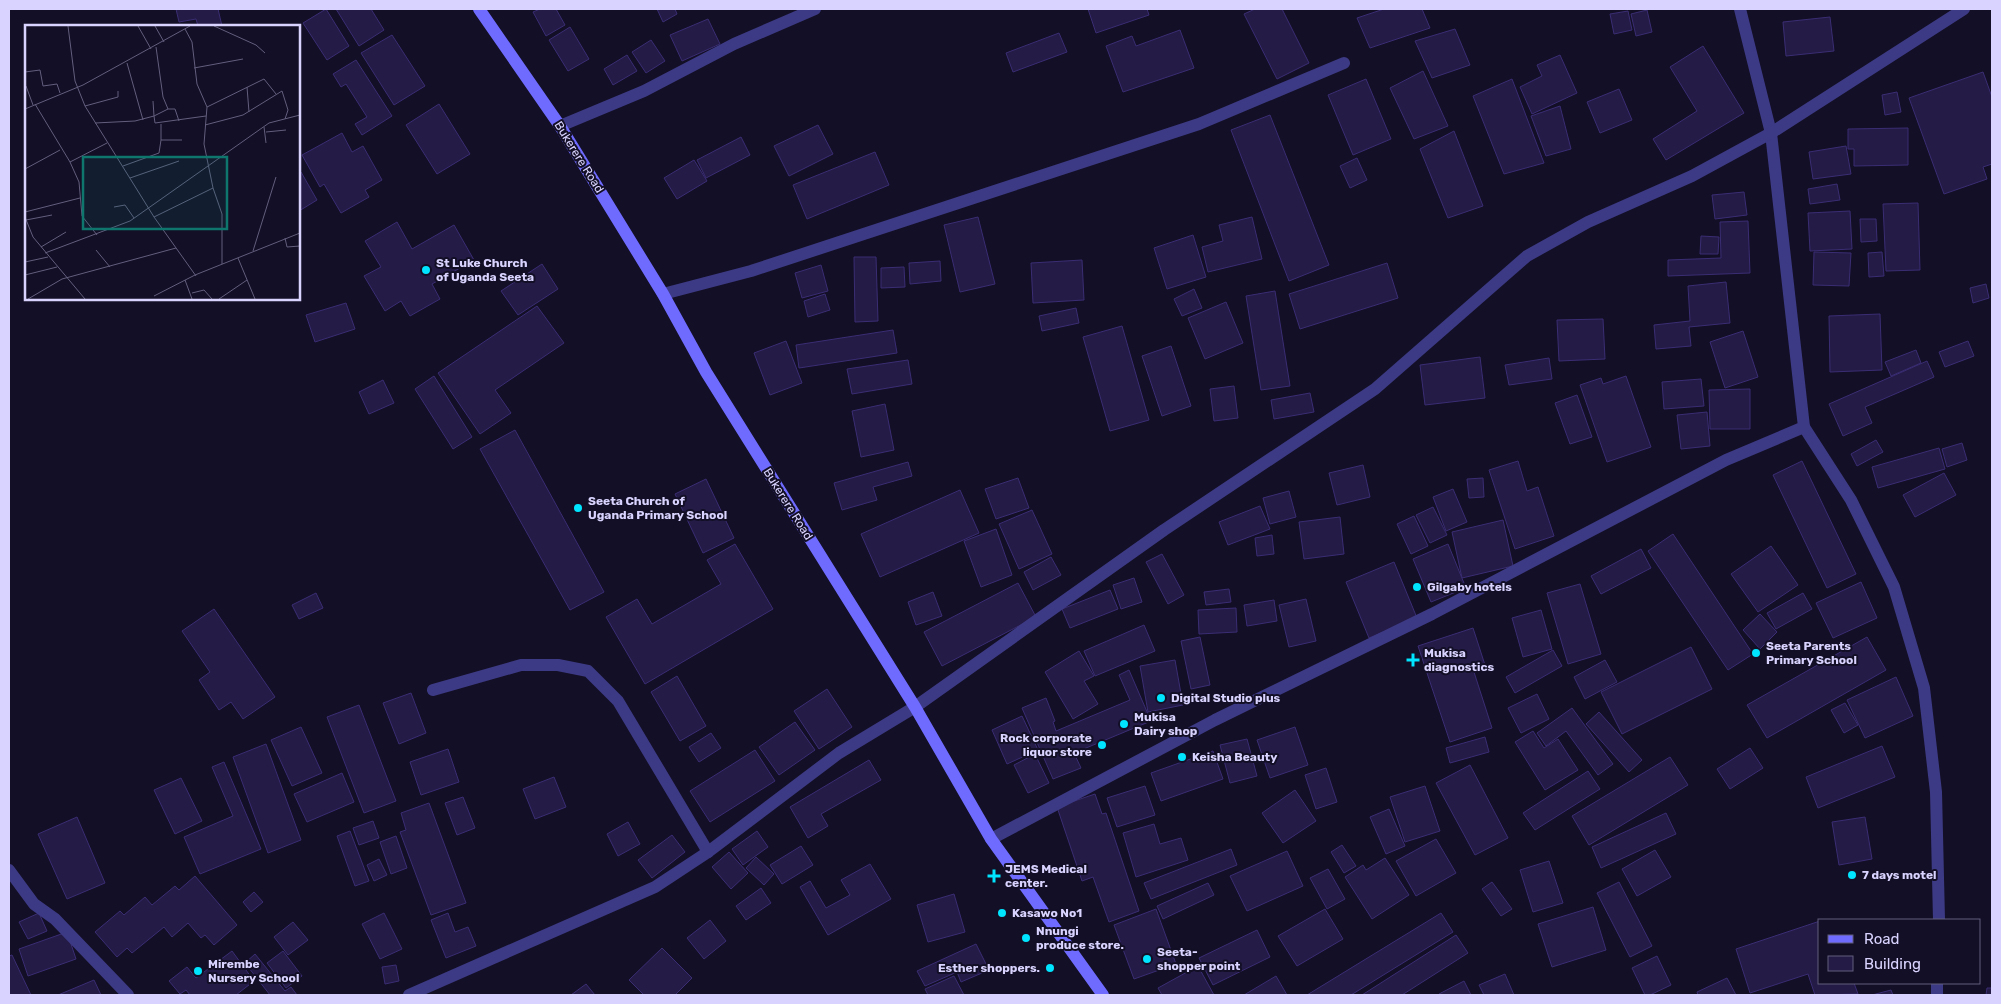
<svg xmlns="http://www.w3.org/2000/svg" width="2001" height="1004" viewBox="0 0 2001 1004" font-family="Rubik,sans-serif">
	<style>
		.building { fill: #241b47; stroke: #3b2d73 }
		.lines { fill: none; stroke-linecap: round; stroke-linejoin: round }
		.street { stroke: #3d3a85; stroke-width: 12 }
		.secondary { stroke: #6f6bff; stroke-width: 12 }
		.poi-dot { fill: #00e5ff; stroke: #130f26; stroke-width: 2 }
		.labels { text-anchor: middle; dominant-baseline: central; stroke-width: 4; stroke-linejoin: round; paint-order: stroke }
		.street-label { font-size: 12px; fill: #d9d4ff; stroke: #130f26 }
		.poi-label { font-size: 12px; font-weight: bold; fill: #d9d4ff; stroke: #130f26; text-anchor: start }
		.inset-road { fill: none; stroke: #625e7d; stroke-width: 1 }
		.view { fill: #0f766e; fill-opacity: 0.15; stroke: #0f766e; stroke-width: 2.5 }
		.inset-edge { fill: none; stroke: #d9d4ff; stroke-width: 2.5 }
	</style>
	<rect width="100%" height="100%" fill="#130f26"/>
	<g class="building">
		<path d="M176 9H218L222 26H198L196 19 179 22Z"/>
		<path d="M326 9 349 46 327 60 303 23Z"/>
		<path d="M336 9H371L384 30 359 46Z"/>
		<path d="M540 9H556L565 25 546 36 533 12Z"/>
		<path d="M657 9H675L677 14 663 22Z"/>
		<path d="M1088 9H1147L1149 15 1096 33Z"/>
		<path d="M1255 9H1282L1309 63 1277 79 1244 14Z"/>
		<path d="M1384 9H1422L1430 28 1370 48 1357 18Z"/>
		<path d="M1647 10 1652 32 1636 36 1631 14Z"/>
		<path d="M1628 11 1632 30 1614 34 1610 14Z"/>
		<path d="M1830 17 1834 51 1786 56 1783 22Z"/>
		<path d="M708 19 720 44 682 61 670 35Z"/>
		<path d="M570 27 589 59 568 71 549 40Z"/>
		<path d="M1455 29 1470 65 1432 78 1415 41Z"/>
		<path d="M1180 30 1194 68 1123 92 1106 46 1132 36 1136 46Z"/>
		<path d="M1059 33 1067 52 1013 72 1006 53Z"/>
		<path d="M392 35 425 86 394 105 361 53Z"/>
		<path d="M651 40 665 61 646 73 632 52Z"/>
		<path d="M1703 46 1744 113 1666 160 1653 139 1697 111 1670 67Z"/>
		<path d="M627 55 637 71 613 85 604 69Z"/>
		<path d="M1560 55 1577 93 1532 114 1520 87 1542 76 1537 65Z"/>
		<path d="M356 60 392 116 362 135 355 124 367 117 346 84 341 87 333 74Z"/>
		<path d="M1423 71 1448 126 1414 139 1390 88Z"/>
		<path d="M1983 72 1992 97V164L1983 167 1987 179 1944 194 1909 98Z"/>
		<path d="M1366 79 1391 139 1353 155 1328 95Z"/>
		<path d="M1512 79 1544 163 1504 174 1473 96Z"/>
		<path d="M1619 89 1632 120 1600 133 1587 102Z"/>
		<path d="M1897 92 1901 112 1885 115 1882 95Z"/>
		<path d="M439 104 470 154 437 174 406 125Z"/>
		<path d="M1560 106 1571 149 1546 156 1531 116Z"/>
		<path d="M1270 115 1329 265 1289 281 1231 130Z"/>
		<path d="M818 125 833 154 789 176 774 146Z"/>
		<path d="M1908 128V165L1854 166V149H1848V129Z"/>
		<path d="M1454 131 1483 206 1448 218 1420 149Z"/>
		<path d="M342 133 352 152 363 146 382 180 365 190 369 197 341 213 324 184 320 187 302 155Z"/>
		<path d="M741 137 750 155 706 178 697 160Z"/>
		<path d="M1846 146 1851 174 1813 179 1809 152Z"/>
		<path d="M875 152 889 185 807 219 793 185Z"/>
		<path d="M1357 158 1367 180 1350 188 1340 166Z"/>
		<path d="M694 160 707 181 677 199 664 178Z"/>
		<path d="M301 172 317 200 299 211V173Z"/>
		<path d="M1837 184 1840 200 1810 204 1808 189Z"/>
		<path d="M1744 192 1747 215 1715 219 1712 195Z"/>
		<path d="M1918 203 1920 270 1886 271 1883 204Z"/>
		<path d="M1850 211 1852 249 1810 251 1808 213Z"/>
		<path d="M978 217 995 284 960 292 944 225Z"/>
		<path d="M1252 217 1262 259 1208 272 1202 247 1223 241 1219 225Z"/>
		<path d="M1860 219H1876L1877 241 1861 242Z"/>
		<path d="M1748 221 1750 273 1668 276V260L1721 258 1720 222Z"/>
		<path d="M397 222 412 249 454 225 474 260 432 284 440 299 410 316 401 301 385 311 364 276 381 267 365 241Z"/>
		<path d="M1193 235 1206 277 1167 289 1154 248Z"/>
		<path d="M1701 236 1719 237 1718 254H1700Z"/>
		<path d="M1814 252 1851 253 1849 286 1813 285Z"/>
		<path d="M1882 252 1884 276 1869 277 1868 253Z"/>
		<path d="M854 257H876L878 321 855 322Z"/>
		<path d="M1082 260 1084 300 1033 303 1031 263Z"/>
		<path d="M940 261 941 281 910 284 909 263Z"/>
		<path d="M1387 263 1398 298 1300 329 1289 294Z"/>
		<path d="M542 264 558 289 518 315 501 291Z"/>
		<path d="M821 265 828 291 802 298 795 273Z"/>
		<path d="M904 267 905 287 881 288V268Z"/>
		<path d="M1726 282 1730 323 1689 327 1691 346 1656 349 1654 325 1690 321 1688 286Z"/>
		<path d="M1986 284 1989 298 1973 303 1970 288Z"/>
		<path d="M1194 289 1202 308 1182 316 1174 299Z"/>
		<path d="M1275 291 1290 386 1261 390 1246 296Z"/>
		<path d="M825 294 830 310 808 317 804 301Z"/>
		<path d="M1226 302 1243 343 1205 359 1188 318Z"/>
		<path d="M346 303 355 329 315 342 306 315Z"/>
		<path d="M537 306 564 343 495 390 511 413 480 434 438 373Z"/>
		<path d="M1076 308 1079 323 1042 331 1039 316Z"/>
		<path d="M1880 314 1882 370 1830 372 1829 316Z"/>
		<path d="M1603 319 1605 359 1559 361 1557 320Z"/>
		<path d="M1122 326 1149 420 1110 431 1083 337Z"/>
		<path d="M893 330 897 353 799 368 796 345Z"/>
		<path d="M1743 331 1758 377 1725 388 1710 342Z"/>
		<path d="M786 341 802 383 770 395 754 353Z"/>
		<path d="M1968 341 1974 356 1945 367 1939 352Z"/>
		<path d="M1171 346 1191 406 1162 416 1142 356Z"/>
		<path d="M1916 350 1921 363 1891 376 1885 362Z"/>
		<path d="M1480 357 1485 398 1425 405 1420 365Z"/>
		<path d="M1549 358 1552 379 1509 385 1505 365Z"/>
		<path d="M908 360 912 384 852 394 847 369Z"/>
		<path d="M1927 361 1934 377 1865 407 1872 423 1843 436 1829 404Z"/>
		<path d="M434 376 472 437 453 449 415 389Z"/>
		<path d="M1626 376 1651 447 1607 462 1580 385 1601 378 1603 384Z"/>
		<path d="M1701 379 1704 406 1664 409 1662 382Z"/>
		<path d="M383 380 394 403 369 414 359 392Z"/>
		<path d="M1234 386 1238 418 1214 421 1210 389Z"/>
		<path d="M1750 389V429H1710L1709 390Z"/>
		<path d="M1310 393 1314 412 1274 419 1271 400Z"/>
		<path d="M1577 395 1592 437 1570 444 1555 403Z"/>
		<path d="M885 404 894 450 861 457 852 411Z"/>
		<path d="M1707 412 1710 446 1681 449 1677 415Z"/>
		<path d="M515 430 604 592 570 610 480 449Z"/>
		<path d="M1876 440 1883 452 1857 466 1851 454Z"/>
		<path d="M1962 443 1967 460 1947 467 1942 449Z"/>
		<path d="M1939 448 1945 469 1878 488 1872 467Z"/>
		<path d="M1518 461 1527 491 1538 487 1554 536 1515 549 1489 470Z"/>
		<path d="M1802 461 1856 574 1827 588 1773 475Z"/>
		<path d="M908 462 912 476 873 487 877 500 842 510 834 483Z"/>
		<path d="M1363 465 1370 497 1337 505 1329 473Z"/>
		<path d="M1944 473 1956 495 1915 517 1903 495Z"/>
		<path d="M1018 478 1029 508 996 519 985 489Z"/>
		<path d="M1483 478 1484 497 1469 498 1467 479Z"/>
		<path d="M706 479 734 538 703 553 675 494Z"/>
		<path d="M1453 489 1467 522 1446 531 1433 497Z"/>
		<path d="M960 490 979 533 880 577 861 534Z"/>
		<path d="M1289 491 1296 517 1270 524 1263 498Z"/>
		<path d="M1260 506 1270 529 1228 545 1219 522Z"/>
		<path d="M1433 507 1447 535 1430 543 1416 515Z"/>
		<path d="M1032 510 1052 554 1019 569 999 524Z"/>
		<path d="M1414 516 1428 546 1411 554 1397 524Z"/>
		<path d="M1340 517 1344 554 1304 559 1299 522Z"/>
		<path d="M1503 520 1513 566 1462 578 1452 532Z"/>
		<path d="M996 529 1012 575 981 587 964 541Z"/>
		<path d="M1673 534 1753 654 1728 670 1648 551Z"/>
		<path d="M1272 535 1274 554 1257 556 1255 538Z"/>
		<path d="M735 544 773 609 645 684 606 617 637 599 652 624 721 584 707 560Z"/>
		<path d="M1448 544 1466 588 1431 602 1413 559Z"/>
		<path d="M1771 546 1798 585 1758 612 1731 574Z"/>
		<path d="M1641 549 1651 568 1601 594 1591 576Z"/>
		<path d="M1162 554 1184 595 1168 604 1146 562Z"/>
		<path d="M1051 557 1061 575 1033 590 1024 572Z"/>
		<path d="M1394 562 1417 618 1369 638 1346 582Z"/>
		<path d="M1134 578 1142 602 1121 609 1113 585Z"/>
		<path d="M1861 582 1877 618 1833 638 1816 603Z"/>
		<path d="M1018 583 1036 617 942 666 924 632Z"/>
		<path d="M1580 584 1601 654 1568 664 1547 593Z"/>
		<path d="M1229 589 1231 602 1206 605 1204 592Z"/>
		<path d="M1110 590 1118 609 1070 628 1062 609Z"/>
		<path d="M933 592 942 616 916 625 908 602Z"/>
		<path d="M316 593 323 608 299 619 292 605Z"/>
		<path d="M1803 593 1812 609 1776 629 1767 613Z"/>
		<path d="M1306 599 1316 641 1289 647 1279 605Z"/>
		<path d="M1274 600 1277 621 1247 626 1244 605Z"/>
		<path d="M1236 608 1237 632 1199 634 1198 610Z"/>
		<path d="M214 609 275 697 243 719 231 702 219 710 199 680 210 672 182 631Z"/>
		<path d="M1541 610 1552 649 1523 657 1512 618Z"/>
		<path d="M1760 614 1777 632 1760 649 1743 630Z"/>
		<path d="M1144 625 1155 651 1095 676 1084 651Z"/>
		<path d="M1473 628 1485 665 1473 669 1492 728 1450 742 1418 646Z"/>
		<path d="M1200 637 1210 685 1191 689 1181 641Z"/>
		<path d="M1867 637 1886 670 1767 738 1747 705Z"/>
		<path d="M1691 647 1712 689 1622 734 1601 692Z"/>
		<path d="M1553 650 1562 666 1515 693 1506 677Z"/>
		<path d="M1079 651 1094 676 1084 681 1098 704 1073 719 1045 672Z"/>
		<path d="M1175 660 1183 705 1148 712 1140 666Z"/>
		<path d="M1605 660 1617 682 1585 699 1574 677Z"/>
		<path d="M1129 670 1151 721 1074 753 1081 768 1053 779 1022 708 1046 698 1055 721 1053 722 1056 731 1130 700 1119 675Z"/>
		<path d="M677 676 706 726 680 741 651 692Z"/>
		<path d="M1896 677 1913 716 1865 738 1847 700Z"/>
		<path d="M827 689 852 727 819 749 794 711Z"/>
		<path d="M411 693 426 733 399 744 383 703Z"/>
		<path d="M1537 694 1549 719 1521 733 1508 708Z"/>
		<path d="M1845 703 1858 725 1844 733 1831 710Z"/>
		<path d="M359 705 396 801 364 813 327 717Z"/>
		<path d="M1572 708 1613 764 1598 775 1566 731 1546 746 1537 733Z"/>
		<path d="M1599 712 1642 760 1629 772 1586 724Z"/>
		<path d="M1022 716 1038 750 1007 764 992 730Z"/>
		<path d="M795 722 815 750 779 775 759 747Z"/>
		<path d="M301 727 322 773 292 786 271 740Z"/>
		<path d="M1295 727 1308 765 1270 778 1257 740Z"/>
		<path d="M1533 731 1544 748 1558 739 1578 770 1545 790 1515 742Z"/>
		<path d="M711 733 721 748 699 762 689 747Z"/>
		<path d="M1485 737 1489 752 1450 763 1446 748Z"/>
		<path d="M1247 739 1257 776 1230 783 1220 745Z"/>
		<path d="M266 744 301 840 268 853 233 757Z"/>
		<path d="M1882 746 1895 777 1818 808 1806 777Z"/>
		<path d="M1750 748 1763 768 1730 789 1717 769Z"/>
		<path d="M448 749 459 782 421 795 410 762Z"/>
		<path d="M755 750 775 781 710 822 690 791Z"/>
		<path d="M1213 751 1223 779 1161 801 1151 773Z"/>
		<path d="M1035 754 1049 783 1028 793 1014 765Z"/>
		<path d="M1670 757 1688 785 1589 845 1572 816Z"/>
		<path d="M869 760 881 780 821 814 828 826 808 838 790 807Z"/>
		<path d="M224 762 261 849 200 874 184 837 233 816 212 767Z"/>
		<path d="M1470 765 1508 838 1475 855 1436 783Z"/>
		<path d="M1326 768 1337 802 1316 809 1305 775Z"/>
		<path d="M1588 771 1600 789 1535 830 1523 813Z"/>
		<path d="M342 773 354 802 307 822 294 794Z"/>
		<path d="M554 777 566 807 535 819 523 789Z"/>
		<path d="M181 778 202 821 175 834 154 790Z"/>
		<path d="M1145 786 1155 815 1117 827 1107 798Z"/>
		<path d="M1425 786 1440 831 1405 842 1390 797Z"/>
		<path d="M1295 790 1316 821 1283 843 1262 813Z"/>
		<path d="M1095 794 1102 814 1106 813 1139 911 1109 922 1093 877 1082 881 1057 807Z"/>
		<path d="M463 797 475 828 457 835 445 803Z"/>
		<path d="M429 803 466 903 431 915 400 832 406 830 401 813Z"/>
		<path d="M1389 809 1405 846 1386 854 1370 817Z"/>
		<path d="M1666 813 1676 834 1601 868 1592 847Z"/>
		<path d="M77 817 105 883 67 899 38 834Z"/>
		<path d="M1865 817 1872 859 1839 865 1832 822Z"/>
		<path d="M373 821 379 838 359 845 353 828Z"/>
		<path d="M628 822 640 844 618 856 607 834Z"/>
		<path d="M1154 824 1160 844 1181 838 1188 860 1136 877 1123 833Z"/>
		<path d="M350 831 369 881 355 886 337 836Z"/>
		<path d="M757 831 768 847 743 865 732 849Z"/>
		<path d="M672 835 685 852 652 878 638 860Z"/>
		<path d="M396 836 407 868 391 874 380 842Z"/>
		<path d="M1436 839 1456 873 1416 896 1396 861Z"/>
		<path d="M1342 845 1356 866 1344 873 1331 852Z"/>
		<path d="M801 846 813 865 782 884 770 865Z"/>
		<path d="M1231 849 1237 865 1151 899 1144 883Z"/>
		<path d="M1655 850 1671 877 1637 896 1622 869Z"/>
		<path d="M1287 851 1303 886 1247 911 1230 876Z"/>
		<path d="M729 852 748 873 731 889 712 867Z"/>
		<path d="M756 857 774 874 764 885 746 868Z"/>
		<path d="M1385 858 1409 895 1372 919 1345 877 1363 865 1366 870Z"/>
		<path d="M379 859 387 875 374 881 367 865Z"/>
		<path d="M1549 861 1563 903 1533 912 1520 870Z"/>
		<path d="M870 864 891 899 828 935 800 887 810 881 826 908 850 895 841 880Z"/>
		<path d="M1328 869 1345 899 1327 909 1310 878Z"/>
		<path d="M195 876 237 925 214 945 205 935 201 938 188 923 172 937 164 927 132 953 127 948 117 957 95 932 120 911 124 915 145 897 152 905 175 886 179 890Z"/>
		<path d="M1492 882 1512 909 1501 916 1482 889Z"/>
		<path d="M1619 882 1652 946 1630 957 1597 893Z"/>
		<path d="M1208 883 1214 895 1163 919 1157 906Z"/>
		<path d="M761 888 771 903 746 920 736 906Z"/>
		<path d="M254 892 263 902 251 912 243 902Z"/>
		<path d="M954 894 965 932 928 942 917 905Z"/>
		<path d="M1593 907 1606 950 1552 967 1538 924Z"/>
		<path d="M1156 909 1176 964 1134 979 1114 925Z"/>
		<path d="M1325 909 1343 939 1297 966 1278 936Z"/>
		<path d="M39 913 47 931 28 939 19 922Z"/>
		<path d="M384 913 402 949 380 959 362 924Z"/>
		<path d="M448 913 455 932 468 927 476 946 446 958 431 920Z"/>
		<path d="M1441 913 1453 932 1351 995H1307Z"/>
		<path d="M710 920 726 941 704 959 687 938Z"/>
		<path d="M1820 921V983H1854L1858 994 1815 995 1808 974 1750 993 1736 949Z"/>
		<path d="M293 922 308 940 288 955 274 937Z"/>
		<path d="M1257 930 1270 957 1213 985 1199 958Z"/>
		<path d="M67 932 76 959 28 976 19 949Z"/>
		<path d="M1456 935 1468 953 1402 995H1362Z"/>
		<path d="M976 944 989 970 961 982 957 972 925 986 917 971Z"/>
		<path d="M662 948 692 978 675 995H644L629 980Z"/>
		<path d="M232 951 254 981 236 995H190L186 990 180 994 169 981 187 967 196 978Z"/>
		<path d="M283 951 302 976 286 988 267 963Z"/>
		<path d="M255 954 285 991 291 987 297 995H270L245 963Z"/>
		<path d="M12 955 31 995H9V956Z"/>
		<path d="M1657 956 1671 985 1650 995H1645L1632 968Z"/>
		<path d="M396 965 399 981 385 984 382 967Z"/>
		<path d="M1198 966 1214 995H1162L1158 988Z"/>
		<path d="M1505 974 1514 995H1484L1479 985Z"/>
		<path d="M954 976 964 995H928L925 989Z"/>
		<path d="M1276 976 1287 995H1244Z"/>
		<path d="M1727 978 1736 995H1698L1697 992Z"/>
		<path d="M94 980 101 995H58Z"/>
		<path d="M1464 981 1471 995H1439V994Z"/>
		<path d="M586 984 595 995H571Z"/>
		<path d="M1987 988H1992V995H1986Z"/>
		<path d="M1891 990 1893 995H1872Z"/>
	</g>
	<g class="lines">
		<g class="street">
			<path d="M560 126 644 91 734 44 815 9"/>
			<path d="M663 294 751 271 1199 124 1344 63"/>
			<path d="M1804 427 1851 500 1894 587 1924 688 1936 792 1939 920"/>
			<path d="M433 690 521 665H558L588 671 618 701 708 852"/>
			<path d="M991 839 1215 720 1432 614 1726 460 1804 427 1771 133 1740 9"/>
			<path d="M9 870 34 904 55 919 128 995"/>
			<path d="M409 995 655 887 708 852 839 753 915 707 1164 530 1375 389 1527 256 1588 222 1692 176 1771 133 1964 9"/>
			<path d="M1937 995V983"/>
		</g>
		<path class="secondary" d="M479 9 560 126 663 294 706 372 915 707 991 839 1103 995"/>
	</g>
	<g class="poi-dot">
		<circle cx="426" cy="270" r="5"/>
		<circle cx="578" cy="508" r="5"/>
		<circle cx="1417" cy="587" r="5"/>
		<circle cx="1756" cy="653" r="5"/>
		<path d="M1410.5 652.5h5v5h5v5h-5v5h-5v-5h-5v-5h5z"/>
		<circle cx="1161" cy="698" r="5"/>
		<circle cx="1124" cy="724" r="5"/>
		<circle cx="1102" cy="745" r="5"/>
		<circle cx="1182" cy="757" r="5"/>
		<circle cx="1852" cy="875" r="5"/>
		<path d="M991.5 868.5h5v5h5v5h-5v5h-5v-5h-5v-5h5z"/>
		<circle cx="1002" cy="913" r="5"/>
		<circle cx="1026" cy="938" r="5"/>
		<circle cx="1147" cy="959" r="5"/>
		<circle cx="1050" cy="968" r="5"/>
		<circle cx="198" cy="971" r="5"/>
	</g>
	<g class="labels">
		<g class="street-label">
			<text transform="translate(579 157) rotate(58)">Bukerere Road</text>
			<text transform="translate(788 504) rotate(58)">Bukerere Road</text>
		</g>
		<g class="poi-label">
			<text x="436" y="263">St Luke Church<tspan x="436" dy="14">of Uganda Seeta</tspan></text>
			<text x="588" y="501">Seeta Church of<tspan x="588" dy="14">Uganda Primary School</tspan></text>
			<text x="1427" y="587">Gilgaby hotels</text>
			<text x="1766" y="646">Seeta Parents<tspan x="1766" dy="14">Primary School</tspan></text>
			<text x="1424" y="653">Mukisa<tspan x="1424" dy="14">diagnostics</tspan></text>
			<text x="1171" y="698">Digital Studio plus</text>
			<text x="1134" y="717">Mukisa<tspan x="1134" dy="14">Dairy shop</tspan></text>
			<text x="1092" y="738" text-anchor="end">Rock corporate<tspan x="1092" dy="14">liquor store</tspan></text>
			<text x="1192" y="757">Keisha Beauty</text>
			<text x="1005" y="869">JEMS Medical<tspan x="1005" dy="14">center.</tspan></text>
			<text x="1862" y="875">7 days motel</text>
			<text x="1012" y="913">Kasawo No1</text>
			<text x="1036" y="931">Nnungi<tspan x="1036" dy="14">produce store.</tspan></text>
			<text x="1157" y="952">Seeta-<tspan x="1157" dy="14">shopper point</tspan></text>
			<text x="208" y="964">Mirembe<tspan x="208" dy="14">Nursery School</tspan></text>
			<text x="1040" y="968" text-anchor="end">Esther shoppers.</text>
		</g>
	</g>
	<g transform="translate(25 25)">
		<rect width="275" height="275" fill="#130f26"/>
		<path class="inset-road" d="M43 1 50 56 60 81 129 192 171 251M113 1 126 24M130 1 139 17M189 1 231 20 240 28M131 22 138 72 143 84 129 91 130 98 181 91M102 38 118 95M169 43 218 34M0 47 15 45 18 61 32 59 35 68M1 61 8 80M222 62 224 87M10 79 45 137 82 118M60 81 93 72V66M182 82 239 54 251 69M0 84 58 60 165 1M143 84H150L154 96M70 98 110 96 129 91 128 76M180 100 218 90 257 66 263 85 260 94M239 102 241 118M241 107 261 105M136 115V99M45 137 54 157 57 191 72 210M98 141 134 128 136 115H157M0 144 35 125M105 153 154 136M188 163 197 189V239M89 182 100 180 109 193M0 187 55 173M0 192 8 212 60 274M129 192 188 163 179 119 182 82 172 59 167 17 160 4M1 195 27 190M260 213 262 222 275 221M16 222 41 207M71 225 85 242M228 226 251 152M20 228 105 196 244 98 275 90M213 233 230 274M0 237 23 232M0 250 32 242M160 255 167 274M167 268 179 265 187 274M129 271 170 250 275 208M3 274 37 254 151 223M194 274 222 255"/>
		<path class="view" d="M58 132H202V204H58Z"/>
		<rect width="275" height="275" class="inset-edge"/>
	</g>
	<rect width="2001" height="1004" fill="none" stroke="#d9d4ff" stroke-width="20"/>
	<rect x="1818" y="919" width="162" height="65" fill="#130f26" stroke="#625e7d"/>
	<rect x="1828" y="935" width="25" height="8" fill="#6f6bff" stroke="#625e7d"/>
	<text x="1864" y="944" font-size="15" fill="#d9d4ff">Road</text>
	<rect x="1828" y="956" width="25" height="15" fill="#241b47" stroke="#625e7d"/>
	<text x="1864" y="969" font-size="15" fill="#d9d4ff">Building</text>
</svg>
